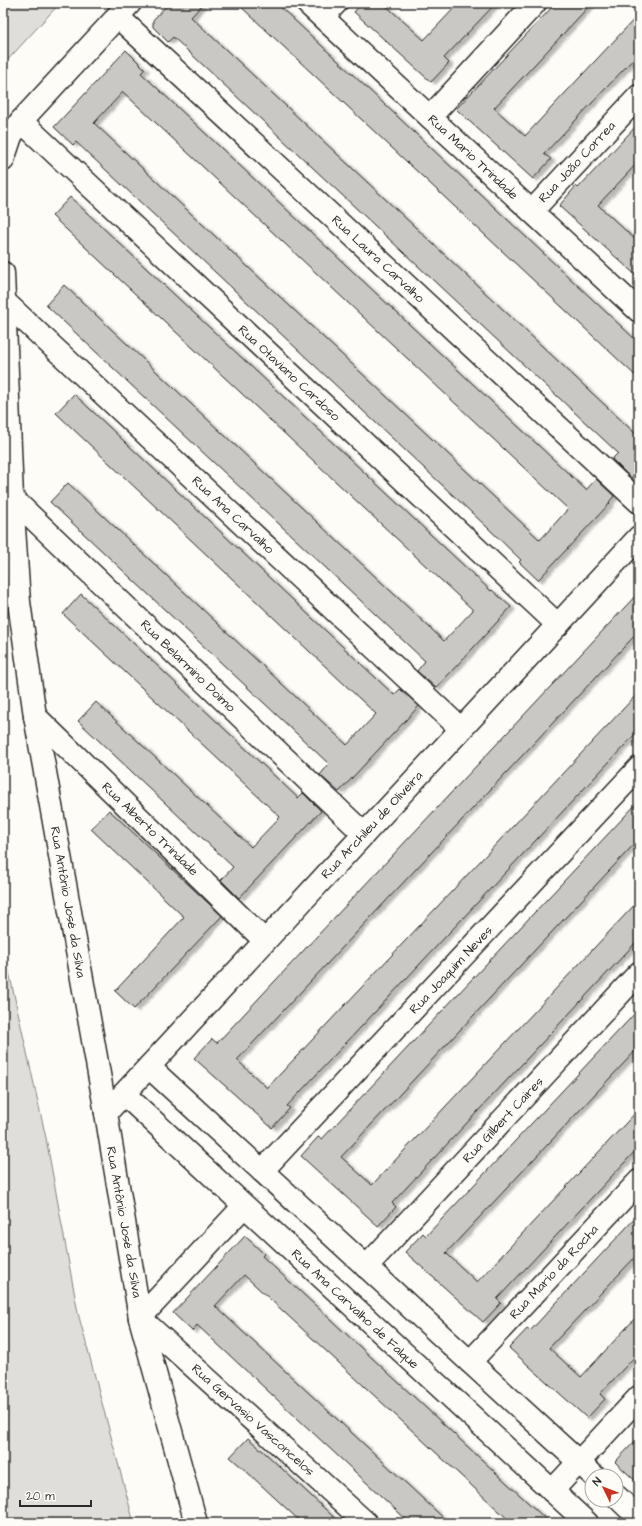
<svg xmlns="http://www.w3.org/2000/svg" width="642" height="1526" viewBox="0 0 642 1526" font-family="'Architects Daughter',sans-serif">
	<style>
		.green { fill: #dfdeda; stroke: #858482 }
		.building { fill: #c9c8c4; stroke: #2b2b2b; fill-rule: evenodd; filter: url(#shadow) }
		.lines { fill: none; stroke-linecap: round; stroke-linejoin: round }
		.street-casing { stroke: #2b2b2b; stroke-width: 25 }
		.secondary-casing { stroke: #2b2b2b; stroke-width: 25 }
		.street { stroke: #fdfcf7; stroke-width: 22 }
		.secondary { stroke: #fdfcf7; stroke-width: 22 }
		.labels { text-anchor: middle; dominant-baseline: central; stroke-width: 3.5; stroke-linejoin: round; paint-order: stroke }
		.street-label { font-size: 13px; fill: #2b2b2b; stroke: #fdfcf7 }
	</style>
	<defs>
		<filter id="shadow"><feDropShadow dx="4.5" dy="2.5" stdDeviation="1" flood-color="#0004"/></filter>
	</defs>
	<rect width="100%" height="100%" fill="#fdfcf7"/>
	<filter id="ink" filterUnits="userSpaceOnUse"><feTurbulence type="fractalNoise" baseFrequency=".025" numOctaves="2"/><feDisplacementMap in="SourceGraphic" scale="8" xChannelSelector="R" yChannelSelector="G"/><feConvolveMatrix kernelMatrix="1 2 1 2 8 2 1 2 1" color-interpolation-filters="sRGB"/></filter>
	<g filter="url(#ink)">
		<g class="green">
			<path d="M3 3H60L3 65Z"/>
			<path d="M3 945 46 1138 78 1313 134 1523H3Z"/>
		</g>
		<g class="building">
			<path d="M169 3H204L191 17 639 437V469L631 478 612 459 618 453 173 37 168 42 153 27V20Z"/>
			<path d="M237 3H276L382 102 639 343V379Z"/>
			<path d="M362 3H383L424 40 459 3H496L444 58 449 63 431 82 354 12Z"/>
			<path d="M556 3H592L494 108 525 136 639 14V53L544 154 551 159 533 179 456 109Z"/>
			<path d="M126 50 145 69 141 73 586 490 596 479 614 496 609 502 610 503 538 580 519 562 521 560 488 528 183 242 76 142 73 145 54 127ZM123 92 568 509 540 540 94 123Z"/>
			<path d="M639 123V161L598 205 639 243V278L559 206 576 186 578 188Z"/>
			<path d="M70 197 491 591 492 590 511 607 436 688 417 671 425 661 46 305 64 285 444 641 473 610 52 216Z"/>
			<path d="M74 394 394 695 400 689 419 706 339 792 320 775 329 764 50 502 68 483 347 745 376 714 56 413Z"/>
			<path d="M639 592V631L237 1060 267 1088 639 692V730L287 1106 290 1108 272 1128 194 1058 212 1039 217 1043Z"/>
			<path d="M81 594 298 798 303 793 321 811 239 898 221 880 233 867 78 721 96 702 251 847 280 817 63 614Z"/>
			<path d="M639 801V839L341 1157 372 1185 639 900V939L392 1203 396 1207 378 1226 301 1156 318 1137 322 1139Z"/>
			<path d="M109 810 222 916 134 1009 115 991 184 917 91 829Z"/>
			<path d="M639 1009V1047L446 1253 477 1282 639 1109V1147L497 1299 501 1303 483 1322 405 1252 423 1233 426 1236Z"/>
			<path d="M639 1214V1253L549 1348 581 1377 639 1314V1352L600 1394 605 1399 587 1418 509 1348 527 1329 530 1331Z"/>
			<path d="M245 1236 264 1254 262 1256 550 1523H512L244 1275 215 1306 449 1523H410L197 1325 192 1331 173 1313Z"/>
			<path d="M639 1437V1484L615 1462Z"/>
			<path d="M248 1438 264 1452 340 1523H302L246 1471 230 1457Z"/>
		</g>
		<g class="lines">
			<g class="street-casing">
				<g id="street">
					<path d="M307 3 639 311"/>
					<path d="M117 16 639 502"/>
					<path d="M323 17 336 3"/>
					<path d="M430 117 535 3"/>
					<path d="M21 121 558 625"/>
					<path d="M3 160 11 136 21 121 130 3"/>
					<path d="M532 211 639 96"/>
					<path d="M3 273 12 498 19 602 35 716 106 1113 140 1318 196 1523"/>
					<path d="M4 301 461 729"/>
					<path d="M12 498 364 834"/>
					<path d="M35 716 265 941"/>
					<path d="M262 1171 639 768"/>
					<path d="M244 1206 140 1318 366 1523"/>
					<path d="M366 1267 639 973"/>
					<path d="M470 1362 639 1181"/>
					<path d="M552 1491 639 1397"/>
				</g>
			</g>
			<g class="secondary-casing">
				<g id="secondary">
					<path d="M149 1067 594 1476"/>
					<path d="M124 1094 587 1523"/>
					<path d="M106 1113 639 537"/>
					<path d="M616 1496 639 1518"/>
				</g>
			</g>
			<use href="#street" class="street"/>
			<use href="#secondary" class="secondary"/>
		</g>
	</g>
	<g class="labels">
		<g class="street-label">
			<text transform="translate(473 157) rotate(43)">Rua Mario Trindade</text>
			<text transform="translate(577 162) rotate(-47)">Rua João Correa</text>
			<text transform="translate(378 259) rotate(43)">Rua Laura Carvalho</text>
			<text transform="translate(289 373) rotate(43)">Rua Otaviano Cardoso</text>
			<text transform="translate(233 515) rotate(43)">Rua Ana Carvalho</text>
			<text transform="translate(188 666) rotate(44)">Rua Belarmino Doimo</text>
			<text transform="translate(372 825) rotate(-47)">Rua Archileu de Oliveira</text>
			<text transform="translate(150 829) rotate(44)">Rua Alberto Trindade</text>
			<text transform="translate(68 902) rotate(80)">Rua Antônio José da Silva</text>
			<text transform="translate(451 970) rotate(-47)">Rua Joaquim Neves</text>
			<text transform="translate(503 1120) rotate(-47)">Rua Gilbert Caires</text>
			<text transform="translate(124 1222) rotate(80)">Rua Antônio José da Silva</text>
			<text transform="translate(554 1272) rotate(-47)">Rua Mario da Rocha</text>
			<text transform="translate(355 1309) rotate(43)">Rua Ana Carvalho de Falque</text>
			<text transform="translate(253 1420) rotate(42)">Rua Gervasio Vasconcelos</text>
		</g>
	</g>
	<rect width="642" height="1526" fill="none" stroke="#fdfcf7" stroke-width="16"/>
	<rect x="8" y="8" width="626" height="1510" fill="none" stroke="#2b2b2b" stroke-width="1.5" filter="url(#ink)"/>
	<g transform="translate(604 1488) rotate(313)"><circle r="19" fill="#fdfcf7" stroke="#a9a8a5"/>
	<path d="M0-3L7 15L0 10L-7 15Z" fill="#c8321e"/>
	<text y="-6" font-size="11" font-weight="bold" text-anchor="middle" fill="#2b2b2b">N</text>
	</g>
	<path d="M20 1500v6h71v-6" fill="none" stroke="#2b2b2b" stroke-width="2"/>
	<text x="26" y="1500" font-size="12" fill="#2b2b2b" stroke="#fdfcf7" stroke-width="3" paint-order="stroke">20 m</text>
</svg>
